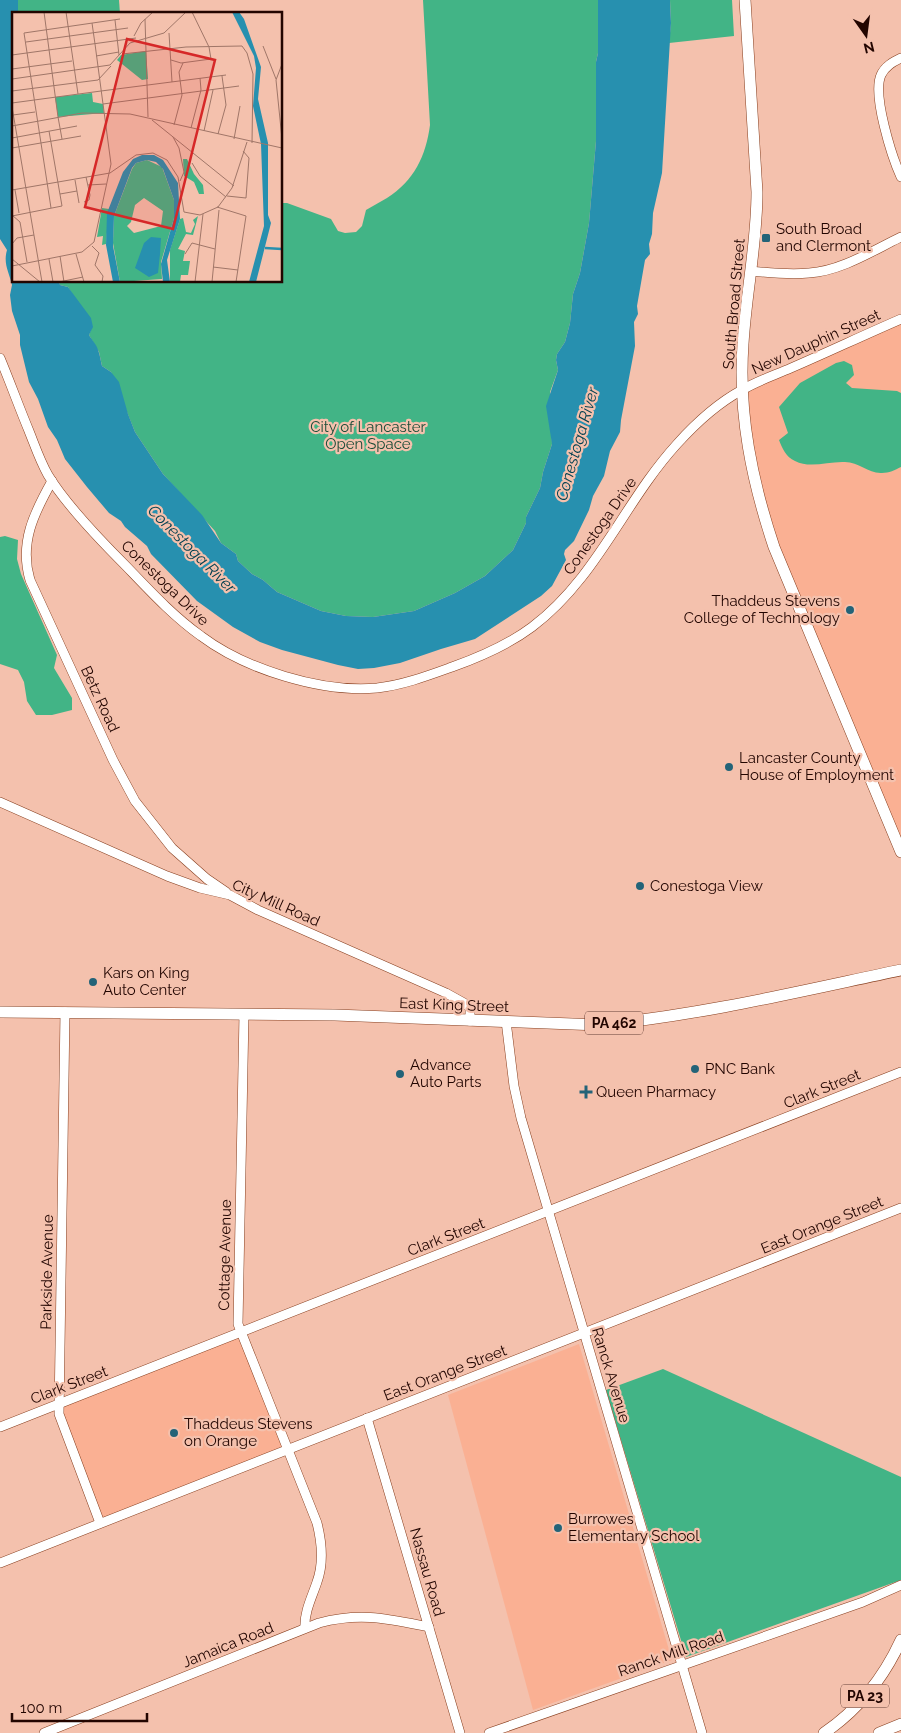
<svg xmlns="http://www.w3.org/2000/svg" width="901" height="1733" viewBox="0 0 901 1733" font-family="Raleway,sans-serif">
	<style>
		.built { fill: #fab093 }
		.green { fill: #42b486 }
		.water { fill: #2790af }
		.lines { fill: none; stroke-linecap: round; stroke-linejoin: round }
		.minor-casing { stroke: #873e1e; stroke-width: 10 }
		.major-casing { stroke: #873e1e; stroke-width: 12 }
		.minor { stroke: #fff; stroke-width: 9 }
		.major { stroke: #fff; stroke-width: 11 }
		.poi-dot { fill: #236378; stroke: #f4c1ad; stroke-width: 2 }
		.labels { text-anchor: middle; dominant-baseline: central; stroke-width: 4.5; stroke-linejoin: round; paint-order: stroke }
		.shield { fill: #f4c1ad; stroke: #613d34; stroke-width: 1 }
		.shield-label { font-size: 14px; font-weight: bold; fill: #220500 }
		.poi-label { font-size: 15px; fill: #220500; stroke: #f4c1ad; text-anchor: start }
		.street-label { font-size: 15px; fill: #220500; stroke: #f4c1ad }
		.park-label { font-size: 15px; fill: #1c4c38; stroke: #f4c1ad }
		.water-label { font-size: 16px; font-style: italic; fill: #034151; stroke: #f4c1ad }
		.inset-river { fill: none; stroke: #2790af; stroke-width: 2.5 }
		.inset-road { fill: none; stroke: #a07668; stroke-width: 1 }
		.view { fill: #d62828; fill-opacity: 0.15; stroke: #d62828; stroke-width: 2.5 }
		.inset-edge { fill: none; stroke: #220500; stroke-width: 2.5 }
	</style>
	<rect width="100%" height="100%" fill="#f4c1ad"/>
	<g class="built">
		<path d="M901 319V852L774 547 742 390Z"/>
		<path d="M241 1332 288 1450 100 1523 59 1404Z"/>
		<path d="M579 1344 672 1660 533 1710 448 1395Z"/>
	</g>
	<g class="green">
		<path d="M18 0H119L120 14H18Z"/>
		<path d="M423 0H598V53L596 62V141L589 223 580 273 573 294 570 323 565 342 557 354 556 360 558 370 550 392 552 444 543 472 540 488 526 517V523L513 550 485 576 455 593 414 611 373 617 346 616 321 611 277 592 263 580 252 574 238 561 236 554 221 543 215 531 163 474 135 432 111 372 102 366 99 352 89 335 92 327 68 287 60 285 59 281H281V203H287L331 219 338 231 345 233 356 232 362 226 366 210C373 206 380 202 387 198 414 181 426 156 430 125Z"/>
		<path d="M670 0H732L734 36 669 43 671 23Z"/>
		<path d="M844 361 852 365 854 375 846 383 852 388 897 391 901 393V467C895 470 889 473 882 473 869 474 859 462 845 462 829 461 810 469 795 461 786 457 782 448 779 440L788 433 779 407 800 383 836 363Z"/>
		<path d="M5 536 18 540 17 559 21 574 57 655 54 668 72 698V710L52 715H36L27 701 24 682 18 670 0 664V537Z"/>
		<path d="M663 1369 901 1477V1580L686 1657 606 1390Z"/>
	</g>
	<path class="water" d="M0 0H18V14H14V281H59L60 285 68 287 91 318 93 327 89 335C90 337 92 339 93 341 99 348 100 357 102 366L111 372 119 382 128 414 135 432 163 474 202 515 221 543 236 554 238 561 252 574 263 580 277 592 321 611 346 616 373 617 414 611 455 593 485 576 513 550 526 523V517L540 488 543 472 552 444 546 406 558 370 556 360 557 354 565 342 570 323 573 294 580 273 589 223 596 141V62L598 53V0H670L671 23 662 173 653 213 652 234 649 244 650 254 645 260 637 306 638 314 634 322 635 346 621 420 620 432 610 451 604 476 593 496 589 510 574 541 565 550 564 554 566 560 552 586 541 596 475 639 441 649 400 663 374 668 358 669 338 665 282 650 260 642 233 627 197 601 151 554 147 546 125 527 121 521 109 513 87 487 65 459 57 440 48 427 38 399 29 382 20 345V335L12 311 10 295 12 285C9 272 3 264 7 250L0 239Z"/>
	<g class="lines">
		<g class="minor-casing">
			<g id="minor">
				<path d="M901 58C893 62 885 66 881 75 872 95 892 157 901 177"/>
				<path d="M751 271C770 273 789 275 809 273 841 271 872 251 901 237"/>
				<path d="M0 358C10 382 19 407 29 431 35 446 40 461 48 475 66 505 101 541 126 566 150 591 173 616 201 636 245 669 321 693 377 688 403 685 427 676 452 667 480 657 508 645 532 627 597 578 624 502 677 444 695 424 718 403 742 390 757 381 775 375 791 368 828 352 864 335 901 319"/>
				<path d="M52 481C34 513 19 543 30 580L113 760 135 801 172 848 207 879 226 892"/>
				<path d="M0 802 167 876 200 888 230 895 258 910 446 993 464 1003 470 1008V1021"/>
				<path d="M65 1012 59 1414 100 1523"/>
				<path d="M244 1014 238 1324 317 1523C322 1543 324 1563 317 1582 312 1597 304 1612 305 1628"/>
				<path d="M506 1021 514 1086 521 1118 702 1733"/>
				<path d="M367 1418 460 1733"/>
				<path d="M0 1427 901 1072"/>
				<path d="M0 1563 901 1208"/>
				<path d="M44 1733 319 1623C361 1612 388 1619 429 1627"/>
				<path d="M489 1733 863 1602 901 1585"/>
			</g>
		</g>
		<g class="major-casing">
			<g id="major">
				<path d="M745 0 757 192C757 243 746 293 743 344 738 414 752 481 774 547L901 852"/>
				<path d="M0 1012 335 1015 599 1025C702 1015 801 991 901 970"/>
				<path d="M824 1733C858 1710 884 1677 901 1640"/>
				<path d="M879 1733 901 1724"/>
			</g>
		</g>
		<use href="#minor" class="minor"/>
		<use href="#major" class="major"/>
	</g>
	<g class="poi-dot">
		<rect x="761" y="233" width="10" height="10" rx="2.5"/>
		<circle cx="850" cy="610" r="5"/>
		<circle cx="729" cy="767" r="5"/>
		<circle cx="640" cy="886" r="5"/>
		<circle cx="93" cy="982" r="5"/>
		<circle cx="695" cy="1069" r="5"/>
		<circle cx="400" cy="1074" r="5"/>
		<path d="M583.5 1084.5h5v5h5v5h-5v5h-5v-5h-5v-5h5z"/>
		<circle cx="174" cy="1433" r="5"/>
		<circle cx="558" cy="1528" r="5"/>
	</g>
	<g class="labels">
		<g class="shield">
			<rect x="585" y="1011.5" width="58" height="23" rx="4"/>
			<rect x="841" y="1684.5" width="48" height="23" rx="4"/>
		</g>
		<g class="shield-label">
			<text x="614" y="1023">PA 462</text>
			<text x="865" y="1696">PA 23</text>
		</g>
		<g class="poi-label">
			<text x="776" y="229">South Broad<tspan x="776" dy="17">and Clermont</tspan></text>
			<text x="840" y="601" text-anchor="end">Thaddeus Stevens<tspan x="840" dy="17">College of Technology</tspan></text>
			<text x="739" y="758">Lancaster County<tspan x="739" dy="17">House of Employment</tspan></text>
			<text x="650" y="886">Conestoga View</text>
			<text x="103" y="973">Kars on King<tspan x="103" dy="17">Auto Center</tspan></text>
			<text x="410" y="1065">Advance<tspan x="410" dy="17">Auto Parts</tspan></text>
			<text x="705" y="1069">PNC Bank</text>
			<text x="596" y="1092">Queen Pharmacy</text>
			<text x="184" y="1424">Thaddeus Stevens<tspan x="184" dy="17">on Orange</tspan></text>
			<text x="568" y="1519">Burrowes<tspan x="568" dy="17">Elementary School</tspan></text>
		</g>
		<g class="street-label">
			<text transform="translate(734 304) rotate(-85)">South Broad Street</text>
			<text transform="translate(816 342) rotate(-24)">New Dauphin Street</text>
			<text transform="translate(600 526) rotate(-55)">Conestoga Drive</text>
			<text transform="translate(165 583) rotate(44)">Conestoga Drive</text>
			<text transform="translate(100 699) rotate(65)">Betz Road</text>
			<text transform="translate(276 903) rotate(24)">City Mill Road</text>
			<text transform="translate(454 1005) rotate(2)">East King Street</text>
			<text transform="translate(822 1089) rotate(-22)">Clark Street</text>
			<text transform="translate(822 1225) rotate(-22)">East Orange Street</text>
			<text transform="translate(446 1237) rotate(-21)">Clark Street</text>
			<text transform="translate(225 1255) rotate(-89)">Cottage Avenue</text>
			<text transform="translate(47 1272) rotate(-89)">Parkside Avenue</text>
			<text transform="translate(445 1373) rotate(-21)">East Orange Street</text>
			<text transform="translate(611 1375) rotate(73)">Ranck Avenue</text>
			<text transform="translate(69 1385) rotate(-21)">Clark Street</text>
			<text transform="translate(427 1572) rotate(74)">Nassau Road</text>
			<text transform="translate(228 1645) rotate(-22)">Jamaica Road</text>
			<text transform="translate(671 1654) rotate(-19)">Ranck Mill Road</text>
		</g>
		<g class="park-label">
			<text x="368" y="427">City of Lancaster<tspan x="368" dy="17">Open Space</tspan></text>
		</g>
		<g class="water-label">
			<text transform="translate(577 444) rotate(-74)">Conestoga River</text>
			<text transform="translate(192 549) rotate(45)">Conestoga River</text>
		</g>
	</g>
	<g transform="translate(12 12)">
		<rect width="270" height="270" fill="#f4c1ad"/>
		<path d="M134 39 136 67 130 68 105 48 109 43ZM80 81 81 90 91 92 92 101 46 105 43 85ZM171 147H175L182 162 191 173 192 182H187L182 170 172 164ZM135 148 150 155 162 188V206L149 250 150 267 108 270 101 231 102 204 120 157 124 151ZM132 186 151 199 149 214 122 221 115 214 119 210 123 193ZM90 196 97 197 94 232 90 233 91 224 85 225ZM186 204 181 223 174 222 166 237 173 239 171 249H178L176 263H169L168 270H158V238L168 207 171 206 174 220 179 221 183 212 181 208Z" fill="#42b486" fill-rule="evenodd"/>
		<path d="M220 0H227L232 7 249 55 246 87 256 131V203L259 211 244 270H237L252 214 249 132 241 94 244 56 242 44ZM130 143H142L151 148 166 171 168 207 155 248 158 270H151L149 252 162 206V188L151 157 144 150 135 148 124 151 120 156 102 204 101 234 108 270H101L94 233 95 201 111 160 121 147ZM139 225 149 226 148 242 146 261 137 265 123 256 132 231Z" fill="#2790af"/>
		<path class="inset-river" d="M253 236 270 237"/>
		<path class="inset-road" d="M32 0 46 105M54 0 66 82M133 7 136 105M103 8 107 43M80 11 83 32M157 21 160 70M122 24 129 11 141 0M14 30 116 16M251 34 264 67M110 42 174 35 230 34 235 41 241 62 240 131M0 43 124 26M84 44 107 40M159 48 169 51 199 47 197 35 180 0M270 52 264 68 270 127M0 57 60 49M0 67 98 53 118 31 152 21 174 0M0 79 86 68 99 54M89 79 214 63M0 91 89 79M91 92 227 74M0 95 30 270M1 103 23 100M46 105 50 127M140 108 222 174M162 113 170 83 167 60 171 51M0 114 70 101 118 102 270 136M179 116 189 78 188 66M192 119 201 78M206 122 214 93 210 64M161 125 167 136 172 160 168 169M0 126 65 114M222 127 228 94M0 136 69 124M270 150V174M180 151 188 164 214 185M63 168 67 191M76 173 94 172M0 178 98 161 124 143 141 141 155 148 166 165 172 200 188 203 206 195 220 176 235 130M3 178 7 201M48 182 65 179M215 184 234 186 237 146 231 139M72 190 77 188 78 183 74 165M205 195 234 204 224 270M39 196 12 21 108 7M0 203 8 210 15 250M0 204 50 194 37 119M0 232 5 226 22 223M80 234 87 241 83 253 91 264 90 270M64 242 72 270M173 242 180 231 203 237M48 244 52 270M0 247 28 270M37 247 41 270M0 254 70 240 82 230 99 152 83 32M201 255 226 258M47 270 71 265M183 270 191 202M200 270 207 198"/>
		<path class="view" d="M115 27 203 48 161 217 73 195Z"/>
		<rect width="270" height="270" class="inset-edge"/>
	</g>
	<g transform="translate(866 35) rotate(166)" stroke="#f4c1ad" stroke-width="4" paint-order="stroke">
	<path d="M0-4L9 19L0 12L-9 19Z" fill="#220500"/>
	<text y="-8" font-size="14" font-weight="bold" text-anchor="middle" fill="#220500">N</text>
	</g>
	<path d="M12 1713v8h135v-8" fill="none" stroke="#220500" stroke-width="2.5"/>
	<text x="20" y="1713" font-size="15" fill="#220500" stroke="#f4c1ad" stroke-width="4" paint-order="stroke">100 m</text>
</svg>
